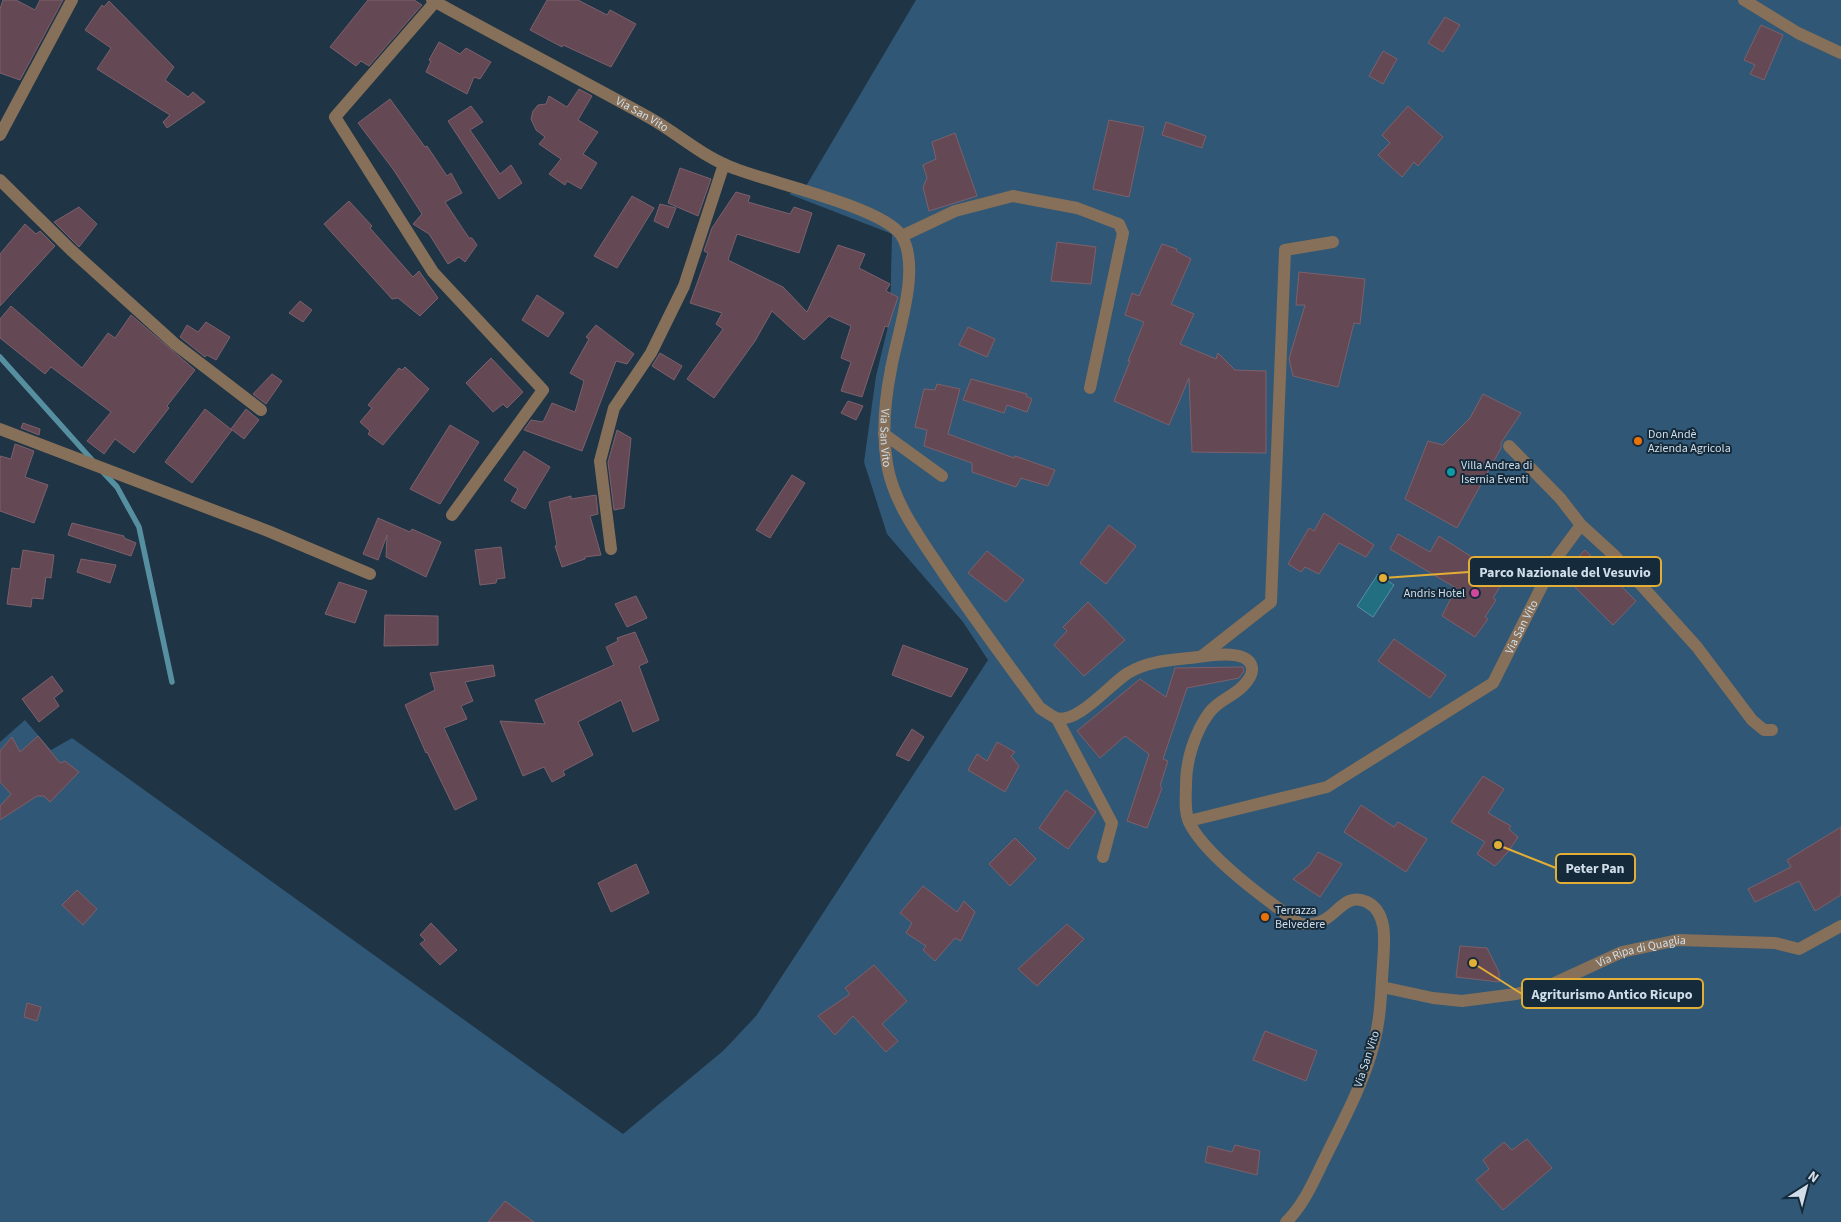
<svg xmlns="http://www.w3.org/2000/svg" width="1841" height="1222" viewBox="0 0 1841 1222" font-family="'Source Sans 3',sans-serif">
	<style>
		.green { fill: #305775 }
		.water { fill: #216f81; stroke: #5690a0 }
		.lines { fill: none; stroke-linecap: round; stroke-linejoin: round }
		.stream { stroke: #5690a0; stroke-width: 5.5 }
		.building { fill: #644955; stroke: #7c606c }
		.minor { stroke: #867059; stroke-width: 12 }
		.food-dot { fill: #e8710a; stroke: #152a3a; stroke-width: 2 }
		.culture-dot { fill: #0f9aa8; stroke: #152a3a; stroke-width: 2 }
		.hotel-dot { fill: #d1479c; stroke: #152a3a; stroke-width: 2 }
		.labels { text-anchor: middle; dominant-baseline: central; stroke-width: 4; stroke-linejoin: round; paint-order: stroke }
		.street-label { font-size: 12px; fill: #d1dee9; stroke: #152a3a }
		.poi-label { font-size: 12px; fill: #d1dee9; stroke: #152a3a; text-anchor: start }
		.leader { fill: none; stroke: #e3ae35; stroke-width: 2 }
		.callout-dot { fill: #e3ae35; stroke: #152a3a; stroke-width: 2 }
		.callout { fill: #152a3a; stroke: #e3ae35; stroke-width: 2 }
		.callout-label { font-size: 14px; text-anchor: middle; font-weight: bold; fill: #d1dee9 }
	</style>
	<rect width="100%" height="100%" fill="#1f3444"/>
	<path class="green" d="M916 0H1841V1222H0V742L25 720 51 750 72 738 623 1134 723 1051 756 1016 988 660 963 622 887 534 864 462 876 376 890 318 892 234 789 194 806 186Z"/>
	<path class="water" d="M1378 574 1394 585 1373 617 1357 606Z"/>
	<g class="lines">
		<g class="stream">
			<path d="M0 357 93 461"/>
			<path d="M103 472 117 487 139 527 172 682"/>
		</g>
	</g>
	<g class="building">
		<path d="M3 0H16L35 10 40 0H63L20 80 0 73V9Z"/>
		<path d="M368 0H414L422 5 369 66 361 61 356 66 330 47Z"/>
		<path d="M547 0H578L607 15 610 10 636 24 611 67 563 45 562 47 530 30Z"/>
		<path d="M109 1 174 67 165 80 188 97 193 92 205 102 167 128 163 122 170 115 97 69 111 48 85 30 102 5 104 7Z"/>
		<path d="M1445 17 1460 25 1443 52 1428 43Z"/>
		<path d="M1761 25 1783 35 1764 80 1750 74 1755 65 1744 60Z"/>
		<path d="M439 42 460 54 466 48 491 62 480 79 474 77 467 94 426 72 431 61 429 60Z"/>
		<path d="M1383 51 1397 59 1383 84 1369 76Z"/>
		<path d="M579 89 592 96 578 120 598 132 583 154 597 163 581 189 567 181 565 185 549 174 561 159 539 144 545 137 536 130 531 119 533 111 538 105 546 104 549 96 567 107Z"/>
		<path d="M390 99 425 147 427 146 447 176 451 173 462 193 445 202 469 238H472L477 245 465 262 459 257 448 264 429 234 413 224 422 214 393 169 358 123Z"/>
		<path d="M471 106 483 122 470 130 490 159 500 174 511 165 522 183 499 199 448 121Z"/>
		<path d="M1408 106 1443 137 1418 166 1414 162 1402 177 1378 155 1390 143 1382 135Z"/>
		<path d="M1109 120 1144 127 1129 197 1093 189Z"/>
		<path d="M1166 122 1206 136 1202 148 1162 135Z"/>
		<path d="M955 133 977 196 929 211 923 187 927 178 923 165 936 159 932 142Z"/>
		<path d="M680 168 711 179 698 216 668 203Z"/>
		<path d="M736 192 750 196 748 202 790 214 794 207 812 213 799 253 737 234 728 260 783 287 807 312 838 245 865 254 859 268 890 284 886 291 898 297 888 327 885 326 862 397 841 391 851 362 841 358 851 326 829 316 804 340 772 311 755 341 714 398 687 379 723 329 716 324 722 313 690 303 708 253 704 251 712 228Z"/>
		<path d="M632 196 654 208 617 268 594 256Z"/>
		<path d="M349 201 372 226 370 228 413 277 419 271 438 298 420 316 398 298 392 299 324 224Z"/>
		<path d="M660 204 676 208 668 228 654 221Z"/>
		<path d="M79 207 97 224 79 247 54 222Z"/>
		<path d="M25 224 36 234 40 231 55 246 0 306V254Z"/>
		<path d="M1057 242 1096 247 1091 284 1051 281Z"/>
		<path d="M1162 244 1177 249 1176 251 1191 259 1171 304 1194 314 1180 344 1216 359 1218 353 1235 370 1266 371V453L1192 452 1189 378 1169 425 1114 401 1130 361H1128L1144 322 1125 315 1132 293 1139 296Z"/>
		<path d="M1299 272 1365 279 1360 324 1354 323 1338 387 1293 376 1289 359 1305 305H1296Z"/>
		<path d="M537 295 564 313 548 337 522 320Z"/>
		<path d="M300 301 312 310 303 322 289 313Z"/>
		<path d="M11 306 82 368 108 333 115 338 131 315 195 370 167 406 169 408 134 453 115 439 104 454 87 441 111 412 51 367 45 374 0 338V319Z"/>
		<path d="M206 322 230 337 216 360 207 355 205 357 180 337 187 325 198 332Z"/>
		<path d="M596 325 634 354 627 364 616 361 582 451 524 430 531 420 543 422 552 403 575 412 584 381 570 373 589 339 586 337Z"/>
		<path d="M968 327 995 339 987 357 959 345Z"/>
		<path d="M660 353 682 366 674 380 652 366Z"/>
		<path d="M491 358 523 392 507 408 503 404 493 412 466 383Z"/>
		<path d="M405 367 429 389 383 445 368 434 370 431 360 422 372 408 368 405 399 368 402 370Z"/>
		<path d="M272 374 282 381 266 404 253 394Z"/>
		<path d="M971 379 1027 394 1026 396 1032 399 1027 412 1007 405 1004 413 963 400Z"/>
		<path d="M937 384 960 389 948 434 1014 458 1015 456 1055 470 1048 486 1021 478 1016 487 972 472V463L924 446 927 430 915 427 924 389 935 390Z"/>
		<path d="M1483 394 1521 413 1501 443V448L1457 528 1405 499 1428 441 1443 445 1470 418Z"/>
		<path d="M848 401 863 406 856 420 841 413Z"/>
		<path d="M205 409 232 430 192 483 165 462Z"/>
		<path d="M246 409 259 420 244 439 231 429Z"/>
		<path d="M23 423 40 429 39 435 21 428Z"/>
		<path d="M450 425 479 442 440 504 410 489Z"/>
		<path d="M617 430 631 438 624 508 614 510 608 462Z"/>
		<path d="M15 444 34 451 25 477 48 485 34 523 0 511V456L11 459Z"/>
		<path d="M524 451 550 467 525 509 511 501 518 489 504 480Z"/>
		<path d="M792 475 805 483 770 538 756 530Z"/>
		<path d="M596 495 598 514 590 516 601 555 585 557V559L562 567 555 546 557 545 549 502 571 496V499Z"/>
		<path d="M1324 513 1374 545 1366 557 1339 543 1319 574 1305 567 1301 572 1288 564 1309 528 1314 531Z"/>
		<path d="M378 518 410 532 412 529 441 542 426 577 386 557 387 535 378 560 363 554Z"/>
		<path d="M72 523 124 536V538L136 543 131 556 68 535Z"/>
		<path d="M1109 525 1136 546 1106 584 1080 563Z"/>
		<path d="M1398 534 1430 552 1439 536 1505 578 1493 598 1496 600 1485 617 1488 619 1475 637 1442 616 1456 588 1390 549Z"/>
		<path d="M501 547 505 578 497 579 496 583 480 585 475 550Z"/>
		<path d="M23 550 54 555 51 578 46 577 43 599 32 598 31 607 7 604 12 568 20 569Z"/>
		<path d="M1585 550 1636 601 1613 625 1562 574Z"/>
		<path d="M987 551 1024 580 1006 602 968 573Z"/>
		<path d="M81 559 116 565 110 583 77 572Z"/>
		<path d="M339 582 367 591 355 623 325 614Z"/>
		<path d="M636 596 647 618 627 627 615 604Z"/>
		<path d="M1088 602 1125 640 1084 676 1054 645 1067 631 1063 627Z"/>
		<path d="M385 615 438 616V645L384 646Z"/>
		<path d="M635 632 648 662 639 666 659 720 633 732 621 700 578 722 593 755 563 771 565 775 552 782 544 767 523 776 500 721 545 724 535 700 614 665 606 647 618 641 617 638Z"/>
		<path d="M1394 639 1446 675 1430 698 1378 661Z"/>
		<path d="M903 645 968 669 951 697 892 675Z"/>
		<path d="M493 665 495 676 465 682 473 701 461 706 467 719 444 728 477 799 455 810 427 752 426 753 405 705 435 690 430 673Z"/>
		<path d="M1243 667 1244 671 1239 678 1187 688 1163 759 1168 761 1160 786 1162 788 1147 828 1127 821 1149 754 1125 736 1100 758 1077 731 1140 679 1166 697 1175 668Z"/>
		<path d="M52 676 63 691 54 698 59 706 39 722 22 699Z"/>
		<path d="M912 729 924 737 909 761 896 755Z"/>
		<path d="M38 736 60 763 65 761 79 772 50 802 44 796H37L0 820V806L11 794 0 782V751L12 737 20 752Z"/>
		<path d="M997 742 1015 752 1011 756 1019 766 1005 792 968 770 977 754 987 761Z"/>
		<path d="M1483 776 1504 789 1488 813 1511 826 1509 829 1518 837 1508 852 1495 866 1477 854 1485 842 1451 822Z"/>
		<path d="M1066 790 1096 812 1068 849 1039 828Z"/>
		<path d="M1361 805 1394 827 1398 822 1427 839 1406 872 1344 832Z"/>
		<path d="M1841 827V895L1815 911 1799 881 1755 902 1748 889 1791 867 1787 860Z"/>
		<path d="M1015 838 1036 859 1010 886 989 864Z"/>
		<path d="M1318 852 1342 864 1320 897 1293 879 1310 865Z"/>
		<path d="M636 864 649 893 611 912 598 883Z"/>
		<path d="M923 886 957 912 964 901 975 912 961 941 955 938 935 961 923 950 926 946 906 933 912 923 900 913Z"/>
		<path d="M77 890 97 909 83 925 62 905Z"/>
		<path d="M431 923 457 950 440 965 420 944 425 940 420 935Z"/>
		<path d="M1067 924 1084 939 1037 986 1018 969Z"/>
		<path d="M1460 946 1487 948 1499 972V982L1456 977Z"/>
		<path d="M874 965 907 1001 882 1024 898 1041 886 1052 853 1016 835 1035 818 1016 850 994 845 988Z"/>
		<path d="M27 1003 41 1007 37 1021 24 1017Z"/>
		<path d="M1265 1031 1317 1051 1306 1081 1253 1060Z"/>
		<path d="M1527 1139 1552 1168 1503 1210 1476 1180 1489 1169 1483 1160 1504 1142 1512 1150Z"/>
		<path d="M1235 1145 1260 1151 1257 1175 1205 1162 1208 1146 1232 1152Z"/>
		<path d="M505 1201 534 1222H488Z"/>
	</g>
	<g class="lines">
		<g class="minor">
			<path id="s1" d="M432 0C504 40 578 78 650 118 680 135 704 158 736 169 772 183 882 207 901 235 922 267 897 334 891 369 885 399 882 434 887 464 893 500 916 532 936 562 969 612 1005 660 1040 708 1045 711 1051 716 1056 718 1077 725 1111 683 1128 673 1149 660 1174 660 1198 657 1212 655 1249 649 1252 668 1253 675 1247 682 1242 687 1232 697 1217 701 1209 713 1195 732 1186 760 1186 784 1186 796 1184 811 1189 822 1205 856 1269 902 1300 924 1308 924 1315 925 1322 921 1338 914 1346 892 1367 902 1389 913 1384 944 1383 964 1381 991 1381 1017 1374 1043 1364 1083 1343 1121 1325 1158 1314 1180 1304 1205 1286 1222"/>
			<path d="M1744 0 1798 33 1841 53"/>
			<path d="M435 2 335 117 433 272 543 390 452 515"/>
			<path d="M0 135 72 0"/>
			<path d="M0 180 71 250 175 344 261 410"/>
			<path d="M902 236 955 211 1013 196 1077 208 1119 224 1123 233 1090 388"/>
			<path d="M0 429 268 531 370 574"/>
			<path d="M884 434 942 476"/>
			<path d="M1509 446 1560 498 1581 525"/>
			<path d="M611 549 600 461 614 408 651 353 684 286 724 164"/>
			<path d="M1202 656 1271 602 1285 250 1333 242"/>
			<path d="M1057 719 1112 823 1103 857"/>
			<path id="s2" d="M1189 821 1327 787 1493 683 1555 560 1581 525 1615 556 1697 647 1752 720 1764 730H1772"/>
			<path id="s3" d="M1382 987 1433 998 1462 1001 1516 994 1546 987 1622 952 1678 940 1775 943 1799 949 1841 926"/>
		</g>
	</g>
	<g class="food-dot">
		<circle cx="1638" cy="441" r="5"/>
		<circle cx="1265" cy="917" r="5"/>
	</g>
	<circle class="culture-dot" cx="1451" cy="472" r="5"/>
	<circle class="hotel-dot" cx="1475" cy="593" r="5"/>
	<g class="labels">
		<g class="street-label">
			<text stroke="none"><textPath href="#s1" startOffset="239">Via San Vito</textPath></text>
			<text stroke="none"><textPath href="#s1" startOffset="734">Via San Vito</textPath></text>
			<text stroke="none"><textPath href="#s2" startOffset="401">Via San Vito</textPath></text>
			<text stroke="none"><textPath href="#s3" startOffset="269">Via Ripa di Quaglia</textPath></text>
			<text transform="translate(1367 1059) rotate(-72)">Via San Vito</text>
		</g>
		<g class="poi-label">
			<text x="1648" y="434">Don Andè<tspan x="1648" dy="14">Azienda Agricola</tspan></text>
			<text x="1461" y="465">Villa Andrea di<tspan x="1461" dy="14">Isernia Eventi</tspan></text>
			<text x="1465" y="593" text-anchor="end">Andris Hotel</text>
			<text x="1275" y="910">Terrazza<tspan x="1275" dy="14">Belvedere</tspan></text>
		</g>
	</g>
	<path class="leader" d="M1383 578L1469 572M1498 845L1556 868M1473 963L1522 994"/>
	<g class="callout-dot">
		<circle cx="1383" cy="578" r="5"/>
		<circle cx="1498" cy="845" r="5"/>
		<circle cx="1473" cy="963" r="5"/>
	</g>
	<g class="callout">
		<rect x="1469" y="557" width="192" height="29" rx="5"/>
		<rect x="1556" y="854" width="79" height="29" rx="5"/>
		<rect x="1522" y="979" width="181" height="29" rx="5"/>
	</g>
	<g class="callout-label">
		<text x="1565" y="577">Parco Nazionale del Vesuvio</text>
		<text x="1595" y="873">Peter Pan</text>
		<text x="1612" y="999">Agriturismo Antico Ricupo</text>
	</g>
	<g transform="translate(1806 1187) rotate(36)" stroke="#152a3a" stroke-width="4" paint-order="stroke">
	<path d="M0-4L9 19L0 12L-9 19Z" fill="#d1dee9"/>
	<text y="-8" font-size="14" font-weight="bold" text-anchor="middle" fill="#d1dee9">N</text>
	</g>
</svg>
